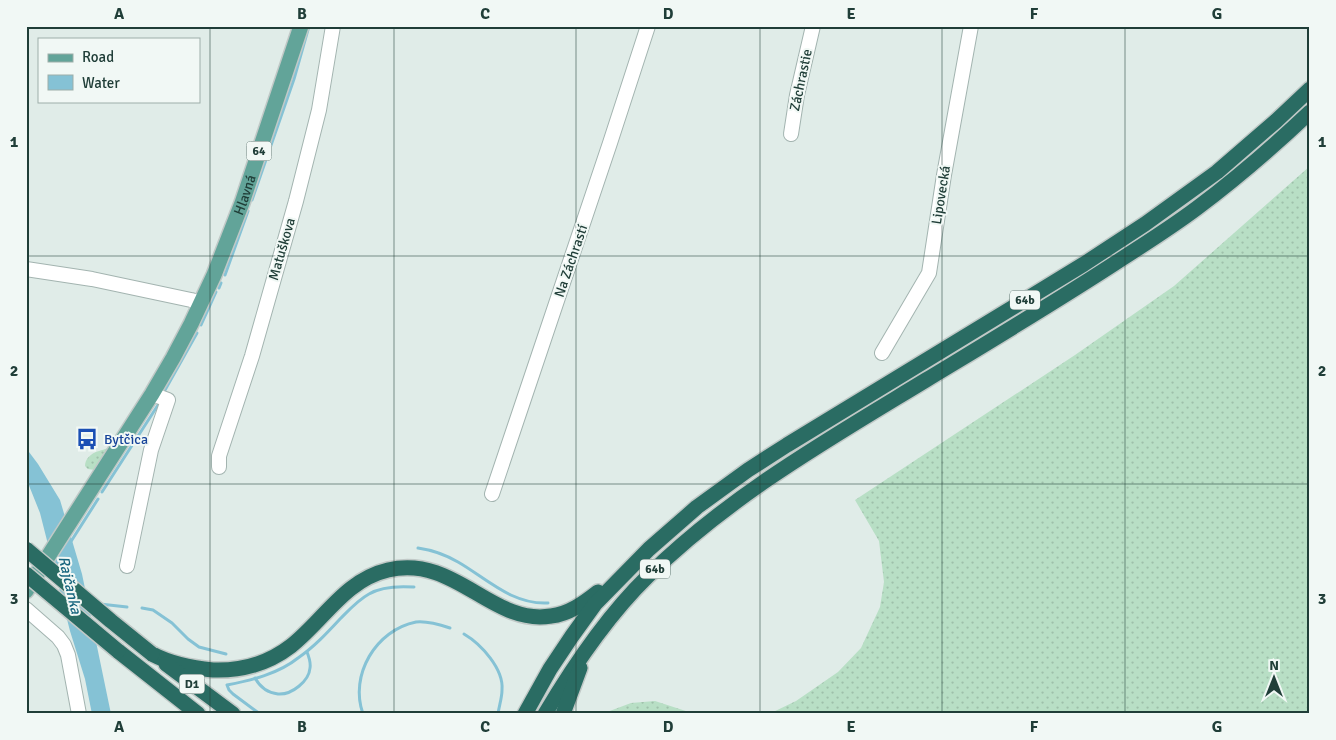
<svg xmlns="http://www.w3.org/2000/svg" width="1336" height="740" viewBox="0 0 1336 740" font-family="Signika,sans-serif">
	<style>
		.grass { fill: url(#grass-dots) }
		.water { fill: #85c2d5 }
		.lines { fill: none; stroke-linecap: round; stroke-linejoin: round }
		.stream { stroke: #85c2d5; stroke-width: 3 }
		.minor-casing { stroke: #a3b4b0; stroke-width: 16 }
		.major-casing { stroke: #c1c9c7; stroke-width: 18 }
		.highway-casing { stroke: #c1c9c7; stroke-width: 18 }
		.minor { stroke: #fff; stroke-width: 14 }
		.major { stroke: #62a499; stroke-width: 15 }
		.highway { stroke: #2a6c63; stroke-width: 15 }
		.highway-bridge-casing { stroke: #c1c9c7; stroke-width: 18; stroke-linecap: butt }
		.highway-bridge { stroke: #2a6c63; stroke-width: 15 }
		.grid { fill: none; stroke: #203e38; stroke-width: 1; stroke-opacity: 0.55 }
		.labels { text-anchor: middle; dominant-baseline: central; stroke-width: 4; stroke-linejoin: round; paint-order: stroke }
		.shield { fill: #f1f8f5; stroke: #5f7671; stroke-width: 1 }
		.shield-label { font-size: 12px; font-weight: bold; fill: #203e38 }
		.street-label { font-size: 14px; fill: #203e38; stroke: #f1f8f5 }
		.transit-label { font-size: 14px; fill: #164399; stroke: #f1f8f5; text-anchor: start }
		.water-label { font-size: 15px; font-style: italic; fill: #16647d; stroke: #f1f8f5 }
		.neatline { fill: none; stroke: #203e38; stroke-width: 2 }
		.grid-label { font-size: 16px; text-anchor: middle; font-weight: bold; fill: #203e38 }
	</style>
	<defs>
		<pattern id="grass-dots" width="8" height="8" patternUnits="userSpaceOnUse" patternTransform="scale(1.25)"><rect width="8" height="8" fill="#b8dfc5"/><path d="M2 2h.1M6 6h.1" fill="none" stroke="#9ec0aa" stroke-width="1.8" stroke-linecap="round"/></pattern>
	</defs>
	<rect width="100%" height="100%" fill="#e0ece8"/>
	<g class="grass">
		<path d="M1310 166V714H769L796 701 838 672 861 648 880 607 884 582 879 541 855 500 1075 355 1174 286Z"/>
		<path d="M109 448 95 470 88 469 85 466C86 453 99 451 109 448Z"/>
		<path d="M655 701 695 714H606L607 712 631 703Z"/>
	</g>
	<path class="water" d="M26 448 38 464 60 500 82 574 111 714H92L85 679 70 631 40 513 26 478Z"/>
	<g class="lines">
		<g class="stream">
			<path d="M252 200 294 79 309 26"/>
			<path d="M225 275 248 211"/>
			<path d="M219 288 221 283"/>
			<path d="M201 325 216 292"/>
			<path d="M165 390 197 333"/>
			<path d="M102 492 158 405"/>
			<path d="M70 543 98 499"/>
			<path d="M418 548C432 550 446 555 458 562 486 578 512 605 548 603"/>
			<path d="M100 604 127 607"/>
			<path d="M142 608 153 610 172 623 188 639 199 647 226 654"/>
			<path d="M464 634C481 644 504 669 502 690 502 698 499 706 498 714"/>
			<path d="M255 678C260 687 268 693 278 694 292 695 309 681 310 668 311 662 309 657 307 652"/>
			<path d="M260 714 233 694 229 690 227 685C252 680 278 674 298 658 314 647 327 633 340 619 349 610 358 600 369 594 382 586 399 586 414 587"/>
			<path d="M363 714C349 675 376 630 416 622 425 621 441 625 450 628"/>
		</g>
		<g class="minor-casing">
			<g id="minor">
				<path d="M791 134 797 95 813 26"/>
				<path d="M26 269 92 279 191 300 201 303"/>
				<path d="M882 353 929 273 944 175 971 26"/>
				<path d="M219 467V456L252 356 296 201 319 110 333 26"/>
				<path d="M492 494 610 143 648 26"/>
				<path d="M127 566 151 450 168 400 152 394"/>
				<path d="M26 609 58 637 64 645 68 655 79 714"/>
			</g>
		</g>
		<g class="major-casing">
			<g id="major">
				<path id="s1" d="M26 591 152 394 173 358 191 324 214 275 242 203 301 26"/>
			</g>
		</g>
		<g class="highway-casing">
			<g id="highway">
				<path d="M118 651 198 714"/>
				<path d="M152 654C171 664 191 668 213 670 242 671 269 663 291 646 324 620 345 580 388 570 455 554 492 626 551 616 569 614 584 603 598 592"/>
				<path d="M166 664 233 714"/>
				<path d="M525 714 550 669 572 636 595 604 649 549 697 507 748 470 787 445 1084 264 1145 224 1217 172 1276 121 1310 89"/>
				<path d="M545 714C574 665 607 616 648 576 729 496 829 439 926 380 992 340 1059 300 1123 258 1148 242 1173 226 1197 208 1237 178 1274 146 1310 112"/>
				<path d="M563 714 580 668"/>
			</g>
		</g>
		<use href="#minor" class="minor"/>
		<use href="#major" class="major"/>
		<use href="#highway" class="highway"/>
		<g class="highway-bridge-casing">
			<g id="highway-bridge">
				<path d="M26 549 111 621 152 654"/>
				<path d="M26 574 118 651"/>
			</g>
		</g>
		<use href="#highway-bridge" class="highway-bridge"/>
	</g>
	<path class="grid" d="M210 26V714M394 26V714M576 26V714M760 26V714M942 26V714M1125 26V714M26 256H1310M26 484H1310"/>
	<defs>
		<g id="bus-bare" transform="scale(1.725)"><path d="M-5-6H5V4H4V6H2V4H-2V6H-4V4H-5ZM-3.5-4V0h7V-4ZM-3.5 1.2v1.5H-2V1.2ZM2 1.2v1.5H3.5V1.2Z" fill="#1a4fb4" stroke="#f1f8f5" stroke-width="2.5" paint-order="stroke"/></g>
	</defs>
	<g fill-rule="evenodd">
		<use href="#bus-bare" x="87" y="439"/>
	</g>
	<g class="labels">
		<g class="shield">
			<rect x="246.5" y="141.5" width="25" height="19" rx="4"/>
			<rect x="1010" y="290.5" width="30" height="19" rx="4"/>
			<rect x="640" y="559.5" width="30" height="19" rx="4"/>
			<rect x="179.5" y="674.5" width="25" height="19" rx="4"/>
		</g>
		<g class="shield-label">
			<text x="259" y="151">64</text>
			<text x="1025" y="300">64b</text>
			<text x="655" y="569">64b</text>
			<text x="192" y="684">D1</text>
		</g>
		<g class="street-label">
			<text transform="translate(801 80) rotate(-78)">Záchrastie</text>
			<text stroke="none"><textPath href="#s1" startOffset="454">Hlavná</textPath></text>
			<text transform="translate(941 195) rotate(-81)">Lipovecká</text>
			<text transform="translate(282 249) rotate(-74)">Matuškova</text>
			<text transform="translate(571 261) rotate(-71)">Na Záchrastí</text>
		</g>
		<g class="transit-label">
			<text x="104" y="439">Bytčica</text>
		</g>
		<g class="water-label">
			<text transform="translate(70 585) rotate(77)">Rajčanka</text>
		</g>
	</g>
	<rect width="1336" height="740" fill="none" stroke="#f1f8f5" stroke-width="55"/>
	<rect x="38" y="38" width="162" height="65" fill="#f1f8f5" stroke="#9daea9"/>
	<rect x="48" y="54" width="25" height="8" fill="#62a499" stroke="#9daea9"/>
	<text x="82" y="62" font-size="15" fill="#203e38">Road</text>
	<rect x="48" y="75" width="25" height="15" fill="#85c2d5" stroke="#9daea9"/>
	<text x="82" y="88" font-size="15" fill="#203e38">Water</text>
	<g transform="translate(1274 678)" stroke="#f1f8f5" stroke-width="4" paint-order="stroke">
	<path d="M0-4L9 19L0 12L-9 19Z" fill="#203e38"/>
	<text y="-8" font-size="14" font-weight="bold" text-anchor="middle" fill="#203e38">N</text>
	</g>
	<rect x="28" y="28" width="1280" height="684" class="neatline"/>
	<g class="grid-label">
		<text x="119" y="19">A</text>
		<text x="302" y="19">B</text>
		<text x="485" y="19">C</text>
		<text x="668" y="19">D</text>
		<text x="851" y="19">E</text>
		<text x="1034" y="19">F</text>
		<text x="1217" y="19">G</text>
		<text x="14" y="147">1</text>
		<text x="1322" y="147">1</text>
		<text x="14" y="376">2</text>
		<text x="1322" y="376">2</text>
		<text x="14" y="604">3</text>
		<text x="1322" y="604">3</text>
		<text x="119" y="732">A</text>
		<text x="302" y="732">B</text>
		<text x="485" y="732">C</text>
		<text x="668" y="732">D</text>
		<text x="851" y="732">E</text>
		<text x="1034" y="732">F</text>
		<text x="1217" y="732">G</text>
	</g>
</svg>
